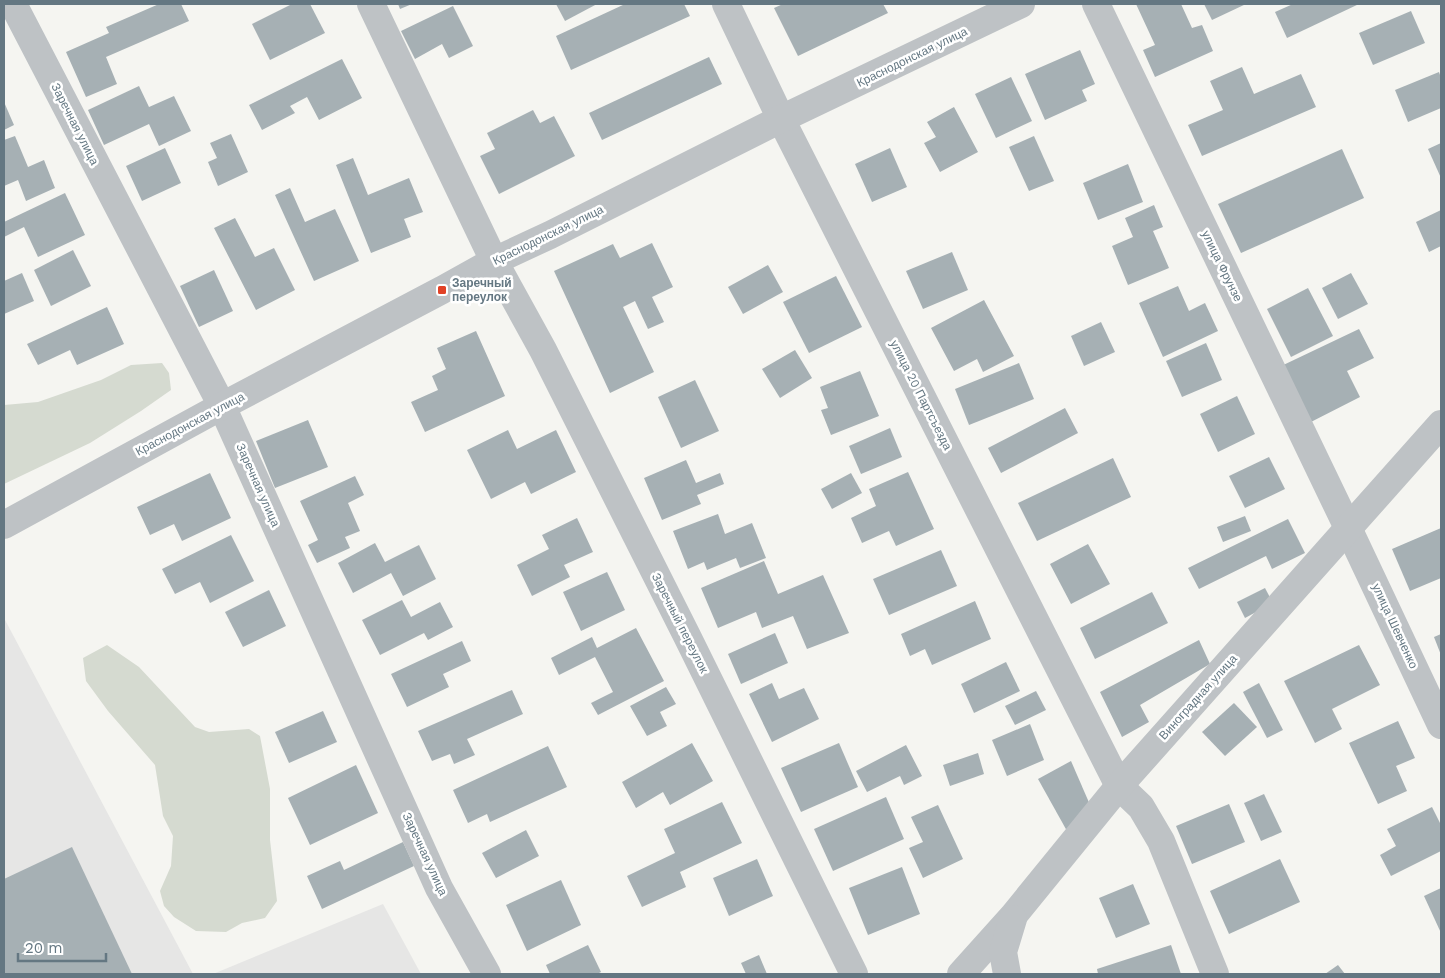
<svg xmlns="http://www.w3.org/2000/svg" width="1445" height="978" viewBox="0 0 1445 978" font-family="'Work Sans',sans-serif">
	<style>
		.built { fill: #e6e6e5 }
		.green { fill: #d5dad0 }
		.building { fill: #a6b0b4 }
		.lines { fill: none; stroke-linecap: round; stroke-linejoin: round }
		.minor { stroke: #bec2c5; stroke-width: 28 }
		.poi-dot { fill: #e14226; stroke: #fff; stroke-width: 2 }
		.labels { text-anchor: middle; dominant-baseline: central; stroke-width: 5; stroke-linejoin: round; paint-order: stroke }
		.street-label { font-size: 12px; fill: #647782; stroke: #fff }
		.poi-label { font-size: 12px; font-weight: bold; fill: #647782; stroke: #fff; text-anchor: start }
	</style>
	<rect width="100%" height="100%" fill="#f5f5f1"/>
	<g class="built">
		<path d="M4 618 193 974H4Z"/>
		<path d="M383 904 421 974H213Z"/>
	</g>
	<g class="green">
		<path d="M162 363 169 373 171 390 141 411 90 443 4 484V405L38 402 101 380 131 365Z"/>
		<path d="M107 645 139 667 195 727 209 732 249 729 260 736 270 789V840L277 901 265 918 242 923 226 932 196 931 174 917 164 906 160 891 171 866 173 836 163 816 155 765 108 711 86 681 83 658Z"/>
	</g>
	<g class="building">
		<path d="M159 4H181L189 21 106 57 117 84 86 97 66 52 109 33 106 27Z"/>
		<path d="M292 4H310L325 33 270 60 252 24Z"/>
		<path d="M398 4H412L400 9Z"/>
		<path d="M556 4H597L565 21Z"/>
		<path d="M625 4H684L690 16 571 70 556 36Z"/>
		<path d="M783 4H883L888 13 798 56 774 8Z"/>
		<path d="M1136 4H1181L1192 28 1202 25 1213 51 1155 77 1143 50 1155 45Z"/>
		<path d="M1204 4H1246L1212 20Z"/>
		<path d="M1293 4H1359L1287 38 1275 12Z"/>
		<path d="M453 6 473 46 449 58 442 44 415 59 401 31Z"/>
		<path d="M1411 11 1425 43 1373 65 1359 33Z"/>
		<path d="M1080 50 1095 84 1082 90 1087 101 1045 120 1025 74Z"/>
		<path d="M709 57 722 84 602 140 589 113Z"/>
		<path d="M342 59 362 98 319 120 307 97 290 106 295 113 262 130 249 105Z"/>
		<path d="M1242 67 1254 94 1301 74 1316 107 1202 156 1188 125 1223 110 1210 81Z"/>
		<path d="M1439 72 1441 78V108L1408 122 1395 90Z"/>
		<path d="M1011 77 1032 121 996 138 975 94Z"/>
		<path d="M139 86 149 107 174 96 191 131 159 146 149 124 104 145 88 110Z"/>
		<path d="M4 102 14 125 4 130Z"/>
		<path d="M954 107 978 152 940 172 924 143 936 137 927 122Z"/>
		<path d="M533 110 540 123 554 116 575 156 499 194 480 156 495 149 487 133Z"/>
		<path d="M231 134 248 172 218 186 208 162 217 158 210 143Z"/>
		<path d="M15 136 28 167 44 160 55 188 26 201 18 180 4 186V140Z"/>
		<path d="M1034 136 1054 181 1029 191 1009 147Z"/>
		<path d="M1441 143V178L1428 149Z"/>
		<path d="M165 148 181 183 142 201 126 166Z"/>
		<path d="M890 148 907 187 872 202 855 164Z"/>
		<path d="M1342 149 1364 198 1241 253 1218 204Z"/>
		<path d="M353 158 368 195 409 178 423 212 404 219 411 237 371 253 336 165Z"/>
		<path d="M1128 164 1143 202 1098 220 1083 183Z"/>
		<path d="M290 188 305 222 335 209 359 261 314 281 275 195Z"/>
		<path d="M65 193 85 235 38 257 24 227 4 237V222Z"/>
		<path d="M1154 205 1163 227 1153 231 1169 268 1128 285 1112 246 1133 237 1125 218Z"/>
		<path d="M1441 210V246L1429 252 1416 222Z"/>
		<path d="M235 218 255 257 274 248 295 290 256 310 214 228Z"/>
		<path d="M652 243 673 287 652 297 664 322 648 329 635 301 623 307 654 372 610 393 554 271 613 244 620 258Z"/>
		<path d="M73 250 91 286 51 306 34 270Z"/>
		<path d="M952 252 968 290 923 309 906 271Z"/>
		<path d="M768 265 783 292 743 314 728 287Z"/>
		<path d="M214 270 233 311 199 327 180 286Z"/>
		<path d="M22 273 34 301 4 314V281Z"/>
		<path d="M1351 273 1368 304 1338 319 1322 288Z"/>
		<path d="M836 276 862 327 809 353 783 302Z"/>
		<path d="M1178 286 1189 311 1205 303 1218 331 1163 357 1139 303Z"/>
		<path d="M1308 288 1333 336 1291 357 1267 309Z"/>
		<path d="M984 300 1014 356 983 372 977 359 954 371 931 328Z"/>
		<path d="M107 307 124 344 77 365 70 350 38 365 27 344Z"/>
		<path d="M1101 322 1115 352 1084 366 1071 336Z"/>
		<path d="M1359 329 1374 358 1347 371 1360 397 1305 425 1277 368Z"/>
		<path d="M476 331 505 396 425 432 411 402 438 390 432 376 446 369 437 348Z"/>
		<path d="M1206 343 1222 380 1182 397 1166 361Z"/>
		<path d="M795 350 812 378 780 398 762 369Z"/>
		<path d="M1019 363 1034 399 969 425 955 389Z"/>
		<path d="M860 371 879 416 831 435 821 410 828 408 820 387Z"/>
		<path d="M695 380 719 431 681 448 658 397Z"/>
		<path d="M1237 396 1255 434 1218 452 1200 414Z"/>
		<path d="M1065 408 1078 433 1001 473 988 448Z"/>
		<path d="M308 420 328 467 275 488 256 441Z"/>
		<path d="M890 428 902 457 861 474 849 446Z"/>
		<path d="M508 430 517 449 556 430 576 472 531 494 525 482 491 499 467 450Z"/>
		<path d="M1269 457 1285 489 1245 508 1229 476Z"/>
		<path d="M1113 458 1131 497 1037 541 1018 503Z"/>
		<path d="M686 460 696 483 720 473 724 484 697 495 701 504 662 520 644 478Z"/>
		<path d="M908 472 934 529 896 546 889 531 862 543 851 518 876 506 869 489Z"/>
		<path d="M210 473 231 518 182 541 174 524 150 535 137 507Z"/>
		<path d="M851 473 862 493 832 509 821 489Z"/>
		<path d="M355 476 364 495 348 503 360 531 345 537 350 548 317 563 308 545 318 540 300 501Z"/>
		<path d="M718 514 725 534 752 523 766 558 740 568 736 558 707 570 704 562 688 569 673 531Z"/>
		<path d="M1245 516 1251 531 1223 542 1217 527Z"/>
		<path d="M577 518 593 552 564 565 570 577 532 596 517 565 549 549 542 535Z"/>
		<path d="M1288 519 1305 553 1272 569 1266 556 1199 589 1188 568Z"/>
		<path d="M1441 528V578L1410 591 1392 549Z"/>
		<path d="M231 535 254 581 210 603 200 582 175 594 162 569Z"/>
		<path d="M375 543 385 562 419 545 436 579 403 596 391 573 353 593 338 563Z"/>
		<path d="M1088 544 1110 584 1071 604 1050 564Z"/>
		<path d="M941 550 957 586 889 615 873 579Z"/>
		<path d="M764 561 778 594 823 575 849 633 807 649 793 616 762 628 756 612 718 628 701 588Z"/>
		<path d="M607 572 625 610 581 631 563 592Z"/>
		<path d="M1265 588 1273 603 1245 618 1237 602Z"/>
		<path d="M269 590 286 626 243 647 225 612Z"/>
		<path d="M1152 592 1168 623 1095 659 1080 628Z"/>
		<path d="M402 600 411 617 440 602 453 627 428 640 424 633 380 655 362 620Z"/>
		<path d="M975 601 991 639 932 665 925 649 910 656 901 634Z"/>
		<path d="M636 628 664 681 598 715 591 703 613 692 595 657 559 675 551 658 592 637 597 648Z"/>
		<path d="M775 633 788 663 741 684 728 654Z"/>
		<path d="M1441 634V655L1434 637Z"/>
		<path d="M1199 640 1210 664 1140 705 1149 722 1122 737 1100 692Z"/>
		<path d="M462 641 471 661 443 674 449 687 407 707 391 674Z"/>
		<path d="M1359 645 1380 685 1332 709 1342 729 1315 743 1284 681Z"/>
		<path d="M1006 662 1020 691 974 713 961 684Z"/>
		<path d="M772 683 779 699 804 688 819 719 772 742 749 694Z"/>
		<path d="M1259 683 1283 730 1267 738 1243 692Z"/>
		<path d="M666 687 676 704 660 712 667 726 647 736 630 706Z"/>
		<path d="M512 690 523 714 467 739 475 755 454 764 450 754 432 761 418 731Z"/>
		<path d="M1036 691 1046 710 1015 725 1005 706Z"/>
		<path d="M1234 703 1257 727 1225 756 1202 732Z"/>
		<path d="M323 711 337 742 289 763 275 732Z"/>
		<path d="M1398 721 1415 758 1396 766 1407 791 1378 804 1349 743Z"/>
		<path d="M1030 724 1044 760 1007 776 992 740Z"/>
		<path d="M692 743 713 781 670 805 663 792 636 808 622 782Z"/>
		<path d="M839 743 858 787 801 812 781 768Z"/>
		<path d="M906 745 922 776 904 785 900 776 867 792 856 771Z"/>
		<path d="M548 746 567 787 490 822 487 814 468 823 453 790Z"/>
		<path d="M978 753 984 774 950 786 943 765Z"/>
		<path d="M1071 761 1094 814 1067 831 1038 779Z"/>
		<path d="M356 765 378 813 310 845 288 798Z"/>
		<path d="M1264 794 1282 832 1261 841 1244 803Z"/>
		<path d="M886 797 904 839 833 871 814 829Z"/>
		<path d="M722 802 742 843 680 872 686 887 642 907 627 876 675 853 664 829Z"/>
		<path d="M1229 804 1245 842 1192 864 1176 826Z"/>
		<path d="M938 805 963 859 923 878 909 848 923 842 911 817Z"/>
		<path d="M1432 807 1441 825V851L1391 876 1380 855 1396 846 1387 829Z"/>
		<path d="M526 830 539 856 496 878 482 853Z"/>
		<path d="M403 842 414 866 322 909 307 876 340 861 344 870Z"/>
		<path d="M72 847 132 974H4V879Z"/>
		<path d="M757 859 773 896 729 916 713 878Z"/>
		<path d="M1280 859 1300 902 1229 934 1210 891Z"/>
		<path d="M902 867 920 914 868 935 849 888Z"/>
		<path d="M561 880 581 925 527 951 506 905Z"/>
		<path d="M1133 884 1150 924 1116 938 1099 898Z"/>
		<path d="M1441 888V933L1424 896Z"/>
		<path d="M588 945 601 972 597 974H550L546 965Z"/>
		<path d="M1171 945 1181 974H1098L1097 969Z"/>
		<path d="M759 955 767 974H746L741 963Z"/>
		<path d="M1338 965 1345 974H1325Z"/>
	</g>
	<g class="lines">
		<g class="minor">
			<path d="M13 4 222 406 439 888 487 974"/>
			<path d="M371 4 494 261 543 350 687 636 854 974"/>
			<path d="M726 4 781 119 1119 786 1141 807 1161 841 1215 974"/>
			<path d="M1096 4 1348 528 1441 725"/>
			<path d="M4 525 222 406 442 290 494 261 550 235 781 119 1021 4"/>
			<path d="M961 974 1014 915 1119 786 1441 424"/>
			<path d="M1007 974 1003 952 1013 919"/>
		</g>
	</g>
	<rect class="poi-dot" x="437" y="285" width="10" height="10" rx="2.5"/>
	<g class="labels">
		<g class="street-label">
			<text transform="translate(912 57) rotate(-26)">Краснодонская улица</text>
			<text transform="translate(75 124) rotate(63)">Заречная улица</text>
			<text transform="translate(548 235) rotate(-26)">Краснодонская улица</text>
			<text transform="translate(1222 266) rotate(64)">улица Фрунзе</text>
			<text transform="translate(921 395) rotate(63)">улица 20 Партсъезда</text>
			<text transform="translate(190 424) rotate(-28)">Краснодонская улица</text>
			<text transform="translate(258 485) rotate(66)">Заречная улица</text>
			<text transform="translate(680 623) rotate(63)">Заречный переулок</text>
			<text transform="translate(1395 626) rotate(65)">улица Шевченко</text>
			<text transform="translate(1198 697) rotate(-48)">Виноградная улица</text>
			<text transform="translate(425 854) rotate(65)">Заречная улица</text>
		</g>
		<g class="poi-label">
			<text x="452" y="283">Заречный<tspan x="452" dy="14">переулок</tspan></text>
		</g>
	</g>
	<rect width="1445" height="978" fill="none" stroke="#647782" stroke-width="10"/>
	<path d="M18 953v8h88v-8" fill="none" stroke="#647782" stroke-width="2.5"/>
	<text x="25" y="953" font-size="15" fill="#647782" stroke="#ffffff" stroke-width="4" paint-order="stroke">20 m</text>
</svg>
